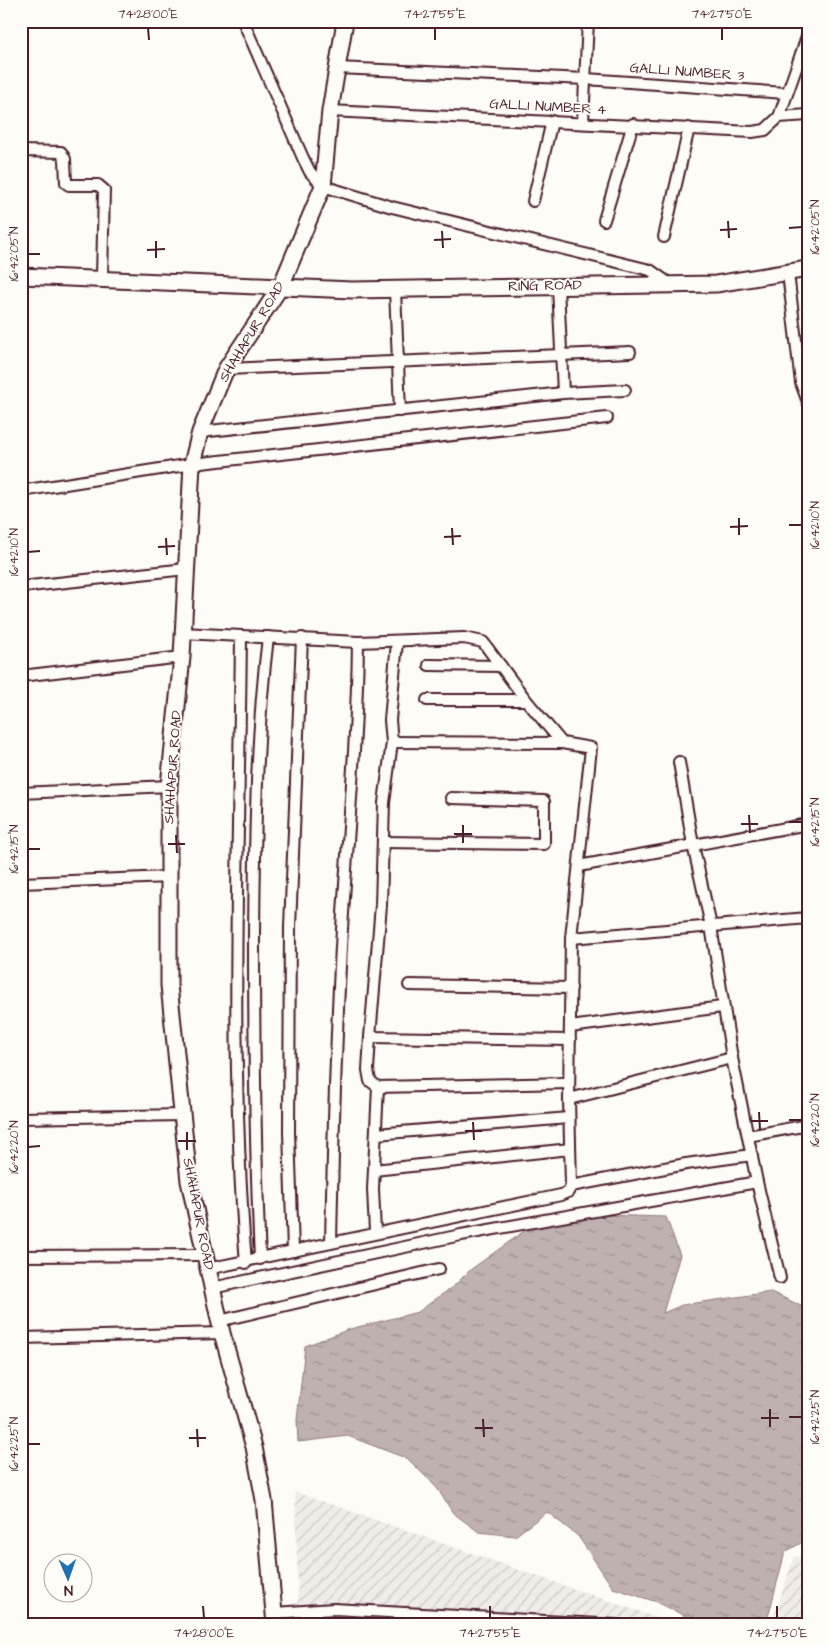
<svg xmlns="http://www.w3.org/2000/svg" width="829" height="1646" viewBox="0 0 829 1646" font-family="'Architects Daughter',sans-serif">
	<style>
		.industrial { fill: url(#industrial-furrows) }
		.water { fill: url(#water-ripples); stroke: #91777b }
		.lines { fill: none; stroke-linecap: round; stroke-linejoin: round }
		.minor-casing { stroke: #4a1f2b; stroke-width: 14 }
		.secondary-casing { stroke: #4a1f2b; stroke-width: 19 }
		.minor { stroke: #fdfcf7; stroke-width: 10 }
		.secondary { stroke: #fdfcf7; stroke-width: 15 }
		.ticks { fill: none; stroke: #4a1f2b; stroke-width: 2 }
		.labels { text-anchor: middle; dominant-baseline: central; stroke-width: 4; stroke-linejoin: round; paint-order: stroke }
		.street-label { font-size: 14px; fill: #4a1f2b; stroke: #fdfcf7 }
		.neatline { fill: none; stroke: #4a1f2b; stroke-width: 2 }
		.ticks-label { font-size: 12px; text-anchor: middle; fill: #4a1f2b }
	</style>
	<defs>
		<pattern id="industrial-furrows" width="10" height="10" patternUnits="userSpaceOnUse" patternTransform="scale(1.25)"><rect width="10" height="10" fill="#f0ece8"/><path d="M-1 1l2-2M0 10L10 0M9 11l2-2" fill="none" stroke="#cfcac7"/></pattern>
		<pattern id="water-ripples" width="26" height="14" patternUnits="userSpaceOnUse" patternTransform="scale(1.25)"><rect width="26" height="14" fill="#c0b1b1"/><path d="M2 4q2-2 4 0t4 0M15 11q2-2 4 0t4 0" fill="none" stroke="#9e8f90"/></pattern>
	</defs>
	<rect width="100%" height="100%" fill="#fdfcf7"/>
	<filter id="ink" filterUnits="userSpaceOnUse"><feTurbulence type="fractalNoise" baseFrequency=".02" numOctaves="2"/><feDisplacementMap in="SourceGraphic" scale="10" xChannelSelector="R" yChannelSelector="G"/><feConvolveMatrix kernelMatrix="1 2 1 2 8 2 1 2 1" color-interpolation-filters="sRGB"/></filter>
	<g filter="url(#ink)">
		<g class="industrial">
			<path d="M295 1492 678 1625H299Z"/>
			<path d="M808 1556V1625H771L794 1557Z"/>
		</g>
		<path class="water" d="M598 1215 666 1217 680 1255 663 1313 682 1305 771 1292 808 1309V1539L785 1552 767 1621 751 1625H703L657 1602 613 1588 578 1536 547 1512 515 1536 479 1532 453 1513 437 1488 408 1459 348 1436 298 1442 297 1420 305 1346 350 1329 418 1312 455 1285 470 1270 537 1222Z"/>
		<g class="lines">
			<g class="minor-casing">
				<g id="minor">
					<path d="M243 21 303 158 310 172 323 186 392 207 650 270 670 284"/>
					<path d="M337 68 586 79 786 93"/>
					<path d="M330 111 752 132 765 130 779 117 808 34"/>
					<path d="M779 117 808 115"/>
					<path d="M583 122 588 21"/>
					<path d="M21 151 61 152 65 159 66 183 69 185H98L104 190 102 277"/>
					<path d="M533 201 552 121"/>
					<path d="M604 220 633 124"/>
					<path d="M664 237 689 128"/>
					<path d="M788 273 801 383 808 402"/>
					<path d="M558 286 563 393"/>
					<path d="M395 289 400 411"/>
					<path d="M226 369 630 352"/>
					<path d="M200 432 563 393 625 390"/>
					<path d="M21 491 192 464 607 418"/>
					<path d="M21 587 186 569"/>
					<path d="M182 633 358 642 464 638 483 642 526 700 562 743 591 748 571 938 569 1099 571 1186 568 1192 561 1195 207 1269"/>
					<path d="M241 636C239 845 229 1054 246 1263"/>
					<path d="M397 642 390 720 392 742 384 803 381 905 370 1037 368 1070 370 1081 378 1087 569 1083"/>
					<path d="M429 665 501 666"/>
					<path d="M21 676 182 657"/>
					<path d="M427 700H526"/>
					<path d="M392 742 562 743"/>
					<path d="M679 762 693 845 711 926 732 1058 757 1182 780 1278"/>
					<path d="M21 793 169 786"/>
					<path d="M384 842 544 844V801L451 798"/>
					<path d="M579 866 808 824"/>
					<path d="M22 883 169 877"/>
					<path d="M571 938 808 918"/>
					<path d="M409 985 571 988"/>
					<path d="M570 1027 722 1007"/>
					<path d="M370 1037 570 1040"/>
					<path d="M569 1099 732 1058"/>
					<path d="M21 1118 182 1115"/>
					<path d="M376 1134 569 1118"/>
					<path d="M748 1136 808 1125"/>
					<path d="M374 1170 570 1149"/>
					<path d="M571 1186 686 1164 752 1155"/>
					<path d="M375 1232 373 1189 378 1087"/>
					<path d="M331 1243C333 1139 336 1034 342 929 348 833 357 738 358 642"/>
					<path d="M293 1251 289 1132 290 927 302 638"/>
					<path d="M21 1256 204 1255"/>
					<path d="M260 1259C255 1150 254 1042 254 933 255 834 256 736 268 637"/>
					<path d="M212 1288 461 1235 757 1182"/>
					<path d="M219 1321 439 1269"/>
					<path d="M21 1338 222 1333"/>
					<path d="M274 1613 334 1609 616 1625"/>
				</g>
			</g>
			<g class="secondary-casing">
				<g id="secondary">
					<path d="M21 276 352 290 716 284 808 269"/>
					<path d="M275 1625 264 1500 254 1447 222 1333 189 1181 169 985V786L182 657 192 464 200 432 226 369 281 286 323 186 330 111 345 21"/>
				</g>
			</g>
			<use href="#minor" class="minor"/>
			<use href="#secondary" class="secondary"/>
		</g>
	</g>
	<path class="ticks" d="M148 28 149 40M435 28V40M722 28V40M728 221 729 238M789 228 802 227M720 230 737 229M442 231 443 248M434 240 451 239M156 241V258M147 250 165 249M28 254H40M739 518V535M789 525H802M730 527 748 526M452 528 453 545M444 537 461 536M166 538 167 555M158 547 175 546M28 552 40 551M749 815 750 833M789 822H802M741 824H758M463 825V843M454 834H472M176 835 177 853M168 844H185M28 849H40M759 1112 760 1130M789 1120H802M751 1121H768M473 1122 474 1140M465 1131H482M187 1132V1150M178 1141H196M28 1147 40 1146M770 1409V1427M789 1417H802M761 1418H779M483 1419 484 1437M475 1428H493M197 1429 198 1447M189 1438H206M28 1444H40M203 1606 204 1618M490 1606V1618M777 1606V1618"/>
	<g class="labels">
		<g class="street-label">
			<text transform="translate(687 72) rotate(4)">GALLI NUMBER 3</text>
			<text transform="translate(548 107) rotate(3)">GALLI NUMBER 4</text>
			<text transform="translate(545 286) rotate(-1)">RING ROAD</text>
			<text transform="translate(252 332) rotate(-59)">SHAHAPUR ROAD</text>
			<text transform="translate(173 767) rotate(-86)">SHAHAPUR ROAD</text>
			<text transform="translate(198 1214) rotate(79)">SHAHAPUR ROAD</text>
		</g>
	</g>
	<rect width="829" height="1646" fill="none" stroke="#fdfcf7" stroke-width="55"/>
	<g transform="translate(68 1578) rotate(178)"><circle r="24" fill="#fdfcf7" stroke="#b5a4a5"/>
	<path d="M0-4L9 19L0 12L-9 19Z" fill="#1f6fb2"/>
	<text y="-8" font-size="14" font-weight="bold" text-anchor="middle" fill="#4a1f2b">N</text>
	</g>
	<rect x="28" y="28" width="774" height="1590" class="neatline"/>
	<g class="ticks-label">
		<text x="148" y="18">74°28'00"E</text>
		<text x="435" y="18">74°27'55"E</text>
		<text x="722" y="18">74°27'50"E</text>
		<text transform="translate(815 227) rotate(-90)" y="4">16°42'05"N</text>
		<text transform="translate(14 254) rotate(-90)" y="4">16°42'05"N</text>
		<text transform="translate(815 525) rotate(-90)" y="4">16°42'10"N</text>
		<text transform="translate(14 552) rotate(-90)" y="4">16°42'10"N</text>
		<text transform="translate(815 822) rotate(-90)" y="4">16°42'15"N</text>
		<text transform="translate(14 849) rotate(-90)" y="4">16°42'15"N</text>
		<text transform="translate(815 1120) rotate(-90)" y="4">16°42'20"N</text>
		<text transform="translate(14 1147) rotate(-90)" y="4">16°42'20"N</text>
		<text transform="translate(815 1417) rotate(-90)" y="4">16°42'25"N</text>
		<text transform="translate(14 1444) rotate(-90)" y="4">16°42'25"N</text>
		<text x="204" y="1637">74°28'00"E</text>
		<text x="490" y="1637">74°27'55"E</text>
		<text x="777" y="1637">74°27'50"E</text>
	</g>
</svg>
